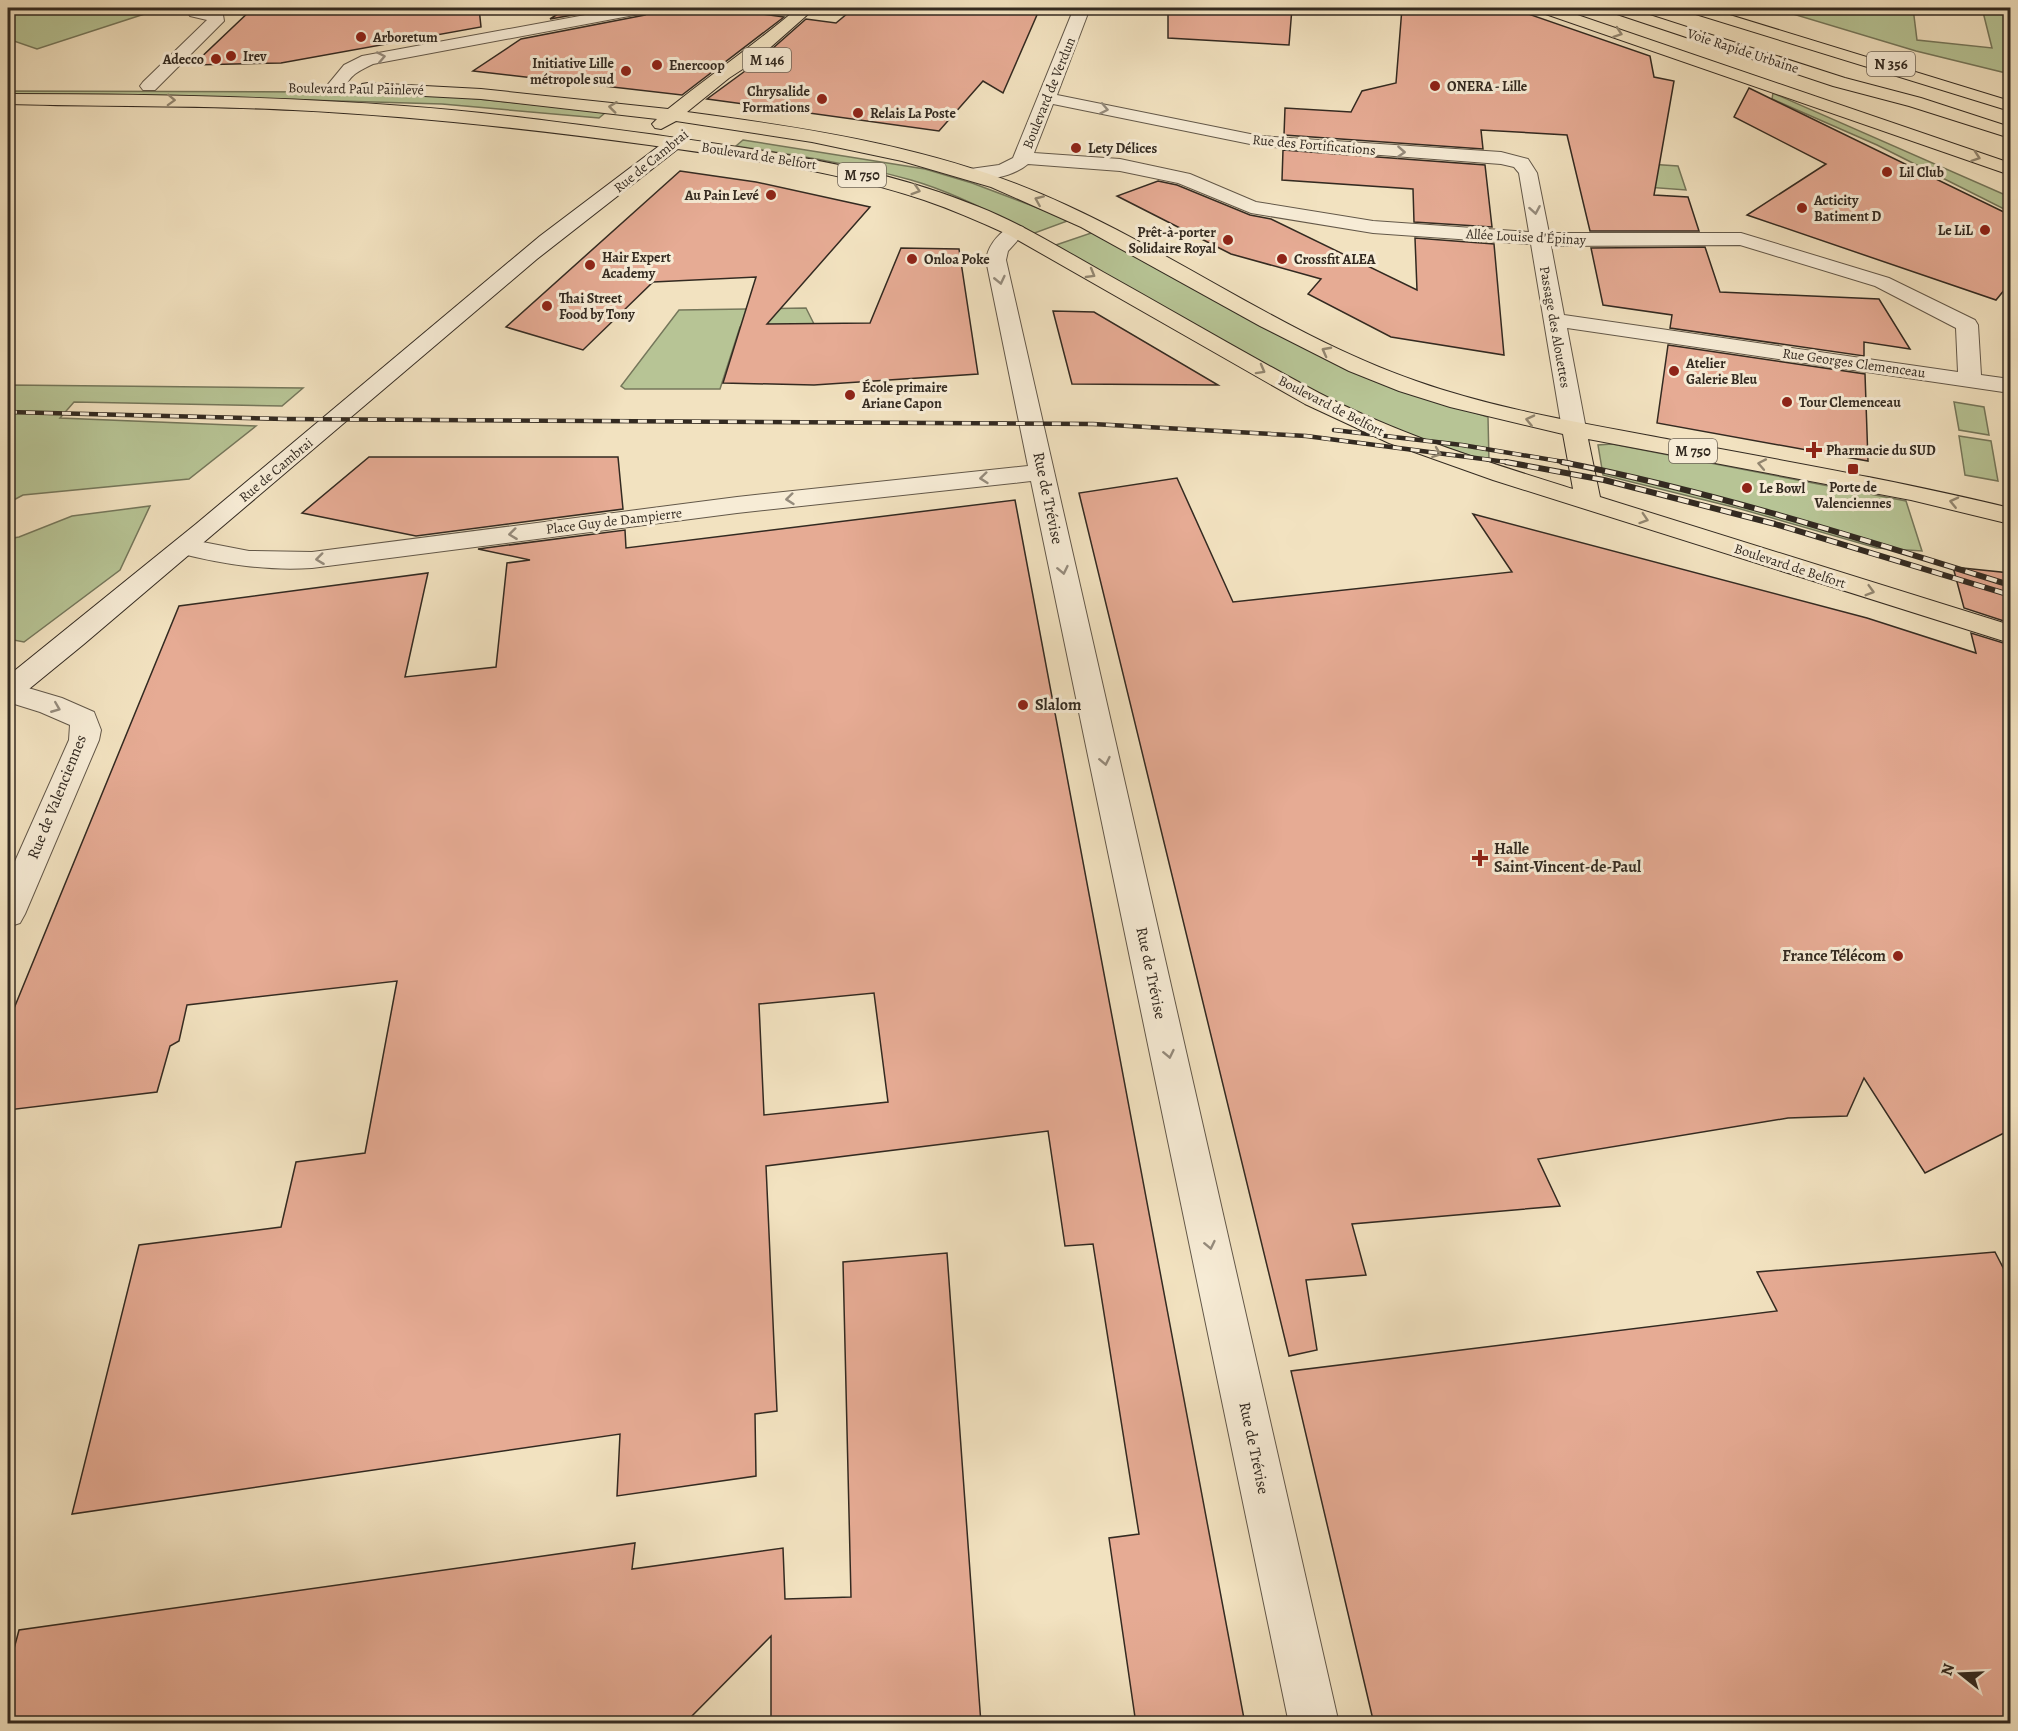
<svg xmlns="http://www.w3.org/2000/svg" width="2018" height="1731" viewBox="0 0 2018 1731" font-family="Alegreya,serif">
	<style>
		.green { fill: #b7c495; stroke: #75775b; stroke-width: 1.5 }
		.building { fill: #e6ab94; stroke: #332a21; stroke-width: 1.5; fill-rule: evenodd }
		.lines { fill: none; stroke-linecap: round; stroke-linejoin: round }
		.street-casing { stroke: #635849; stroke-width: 2 }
		.secondary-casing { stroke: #332a21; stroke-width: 2 }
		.primary-casing { stroke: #332a21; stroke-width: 2 }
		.highway-casing { stroke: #332a21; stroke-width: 2 }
		.street { fill: #f7ecd6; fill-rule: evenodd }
		.secondary { fill: #f7ecd6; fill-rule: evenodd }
		.primary { fill: #f2e2c0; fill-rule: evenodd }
		.highway { fill: #f2e2c0; fill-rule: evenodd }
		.rail-far1-casing { stroke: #332a21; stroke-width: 4.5 }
		.rail-casing { stroke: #332a21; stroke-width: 6 }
		.rail-far1 { stroke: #f7ecd6; stroke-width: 3; stroke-dasharray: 9; stroke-linecap: butt }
		.rail { stroke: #f7ecd6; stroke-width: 4; stroke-dasharray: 11; stroke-linecap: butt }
		.oneway { stroke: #928670 }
		.oneway2 { stroke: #958b7c }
		.poi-dot { fill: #8f2418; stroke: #f7ecd6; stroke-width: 2 }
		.labels { text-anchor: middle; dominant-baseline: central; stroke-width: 6; stroke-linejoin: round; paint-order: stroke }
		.far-poi-label { font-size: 14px; font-weight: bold; fill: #332a21; stroke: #f7ecd6; text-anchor: start }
		.far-street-label { font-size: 14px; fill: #332a21; stroke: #f7ecd6 }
		.shield { fill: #f7ecd6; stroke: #6e6457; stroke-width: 1.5 }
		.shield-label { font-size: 15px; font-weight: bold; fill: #332a21 }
		.street-label { font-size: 16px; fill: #332a21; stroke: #f7ecd6 }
		.poi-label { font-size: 16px; font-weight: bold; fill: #332a21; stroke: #f7ecd6; text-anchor: start }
	</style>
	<rect width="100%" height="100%" fill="#f2e2c0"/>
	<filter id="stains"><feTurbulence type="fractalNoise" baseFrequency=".00333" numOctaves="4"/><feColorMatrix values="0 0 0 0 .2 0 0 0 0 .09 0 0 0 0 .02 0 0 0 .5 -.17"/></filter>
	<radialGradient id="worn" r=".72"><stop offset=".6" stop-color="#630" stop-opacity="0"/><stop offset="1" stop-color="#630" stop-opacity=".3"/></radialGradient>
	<g class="green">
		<path d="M8 8H163L37 49 8 39Z"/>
		<path d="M1773 8H1913L1917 40 1992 48 1982 8H2010V74L1916 51Z"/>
		<path d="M8 91 333 92 450 96 606 112 599 118 442 104 141 95H8Z"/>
		<path d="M1773 93 2010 197V212L1877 145 1772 99Z"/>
		<path d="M743 140 925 169 972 183 1070 220 1032 234C994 213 953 192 911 180 854 164 795 155 736 146Z"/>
		<path d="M1574 159 1678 166 1686 190 1579 182Z"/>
		<path d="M1094 232 1319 355 1370 379 1488 417 1489 462 1391 429 1335 404 1053 246Z"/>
		<path d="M806 308 814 324 740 327 720 389H625L621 386 679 310Z"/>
		<path d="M8 385 303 388 282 406 74 402 60 418 256 426 189 479 23 495 8 503Z"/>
		<path d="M1954 402 1984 407 1989 435 1959 430Z"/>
		<path d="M1959 436 1991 441 1998 481 1965 475Z"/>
		<path d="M1612 444 1906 501 1922 551 1877 548 1737 508 1603 475 1598 445Z"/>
		<path d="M150 506 120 570 24 642 8 639V539L19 537 72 516Z"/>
	</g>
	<g class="building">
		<path d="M253 8H479L481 27 281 63 193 65Z"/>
		<path d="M567 8H613L550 19Z"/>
		<path d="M655 8H733V10L784 17 682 95 473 71 521 39 645 15Z"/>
		<path d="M854 8H1040L1003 93 983 81 939 131 707 99 756 63 806 19 836 23Z"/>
		<path d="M1168 8H1292L1289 45 1168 38Z"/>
		<path d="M1402 8H1511L1650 56 1654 77 1674 81 1654 195 1688 197 1699 231H1590L1567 135 1481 130 1483 149 1284 135 1285 108 1351 112 1362 91 1396 83Z"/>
		<path d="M1749 88 2010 215V283L1996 300 1747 215 1826 164 1734 117Z"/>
		<path d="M1283 150 1485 165 1492 227 1414 222 1413 189 1282 180Z"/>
		<path d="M680 171 756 182 870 207 767 324 870 323 901 248 959 249 978 374 814 385 723 383 756 277 653 282 583 350 506 327Z"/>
		<path d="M1158 181 1177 185 1250 215 1271 219 1417 290 1415 238 1494 244 1504 355 1391 337 1308 294 1321 279 1231 254 1117 196Z"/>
		<path d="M1705 247 1720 292 1879 299 1910 349 1864 342V356L1670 328 1672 315 1603 305 1591 248Z"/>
		<path d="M1053 311 1094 312 1218 385 1072 384Z"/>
		<path d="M1668 345 1865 374 1868 461 1657 423Z"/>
		<path d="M369 457H618L623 509 416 536 302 513Z"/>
		<path d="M1177 478 1233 602 1512 572 1473 514 1867 618 1976 653 1971 633 2010 645V1130L1925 1173 1864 1078 1847 1116 1788 1118 1538 1159 1560 1206 1352 1224 1366 1275 1306 1280 1317 1350 1289 1356 1079 493Z"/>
		<path d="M1015 500 1245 1724H1136L1109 1538 1139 1534 1093 1244 1065 1246 1048 1131 766 1166 777 1411 755 1414 756 1476 617 1496 620 1434 72 1514 139 1245 281 1227 296 1162 365 1153 397 981 187 1005 179 1041 170 1046 157 1092 8 1110V1023L179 606 428 573 405 677 496 667 507 563 530 560 478 549 625 530 626 548ZM874 993 888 1102 764 1115 759 1004Z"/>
		<path d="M1953 567 2010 573V623L1964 608Z"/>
		<path d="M1995 1252 2010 1281V1724H1374L1291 1371 1777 1311 1757 1272Z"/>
		<path d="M947 1253 981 1724H771V1636L684 1724H8V1671L19 1630 635 1543 632 1569 783 1548 785 1599 851 1597 843 1262Z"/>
	</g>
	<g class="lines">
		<g class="street-casing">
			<g id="street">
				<path d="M196 8 223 15 224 21 155 90H143L140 86 143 82 207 20 190 16 188 13Z"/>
				<path d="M623 8H653L645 13 373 64C367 67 360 70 355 74 345 82 343 95 328 92L325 88 344 65 362 56Z"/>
				<path d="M1074 8H1090L1057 95 1260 136 1501 152 1528 159 1537 173 1549 233H1741L1889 278 1975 320 1978 325 1981 375 2010 379V393L1567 328 1586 429 1583 434 1574 436 1565 434 1562 429 1531 244 1373 233 1251 213 1178 183 1120 171 1028 164C1013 177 982 183 963 178L961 174 963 170 999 165 1013 158ZM1053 104 1260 146 1501 164 1514 167 1519 173 1529 232 1373 221 1256 202 1190 174 1120 159 1034 153ZM1740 245 1875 286 1956 328 1958 372 1564 315 1551 246Z"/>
				<path d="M1016 225 1023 227 1026 231 1008 251 1006 260 1339 1724H1289L1031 481 737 513 312 568C265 571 223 564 178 553L174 547 178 541 187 539 249 551 312 552 737 497 1028 466 986 260C988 245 1001 229 1016 225Z"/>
				<path d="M8 682 62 698 94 712 101 730 99 740 25 914 20 923 8 927V877L69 740 70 725 40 712 8 702Z"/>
			</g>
		</g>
		<g class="secondary-casing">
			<path id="secondary" d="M673 138 679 140 682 144 679 148 537 259 84 644 18 698 8 701V676L196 524 540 236 667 140Z"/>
		</g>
		<g class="primary-casing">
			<path id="primary" d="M798 8H815L755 61 729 78 687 112C815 129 947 149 1066 205 1184 259 1292 338 1416 381 1495 409 1578 422 1661 438 1778 460 1895 480 2010 508V524L1911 500 1588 439 1600 497 2010 625V643L1493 480 1389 443 1305 404 1009 235C981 222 953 210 924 200 836 170 741 158 649 145 531 129 413 116 293 110 198 105 103 107 8 104V94C140 94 272 96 404 106 486 112 568 123 649 134 761 150 874 164 979 207 1022 224 1062 249 1103 272 1175 312 1246 354 1319 393 1399 435 1487 462 1573 489L1563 434 1450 407 1399 391 1349 371 1260 326 1081 227 991 187 902 161 812 142 676 121 661 129 655 128 652 124 657 119 481 99 368 93 362 92 359 88 362 84 368 83 481 89 668 109C711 75 756 43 798 8Z"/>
		</g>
		<g class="highway-casing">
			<g id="highway">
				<path d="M1536 8H1557L2010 163V175L1537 11Z"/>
				<path d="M1606 8H1628L1845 78 1921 98 2010 127V138L1909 106 1833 86 1608 11Z"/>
				<path d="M1684 8H1707L2010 101V111L1686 11Z"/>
			</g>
		</g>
		<use href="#street" class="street"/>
		<use href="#secondary" class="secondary"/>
		<use href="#primary" class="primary"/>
		<use href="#highway" class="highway"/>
		<g class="rail-far1-casing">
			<g id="rail-far1">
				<path d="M8 412 285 419 1093 424 1306 436 1514 463"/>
				<path d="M1334 430 1462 445 1570 463"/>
			</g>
		</g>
		<g class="rail-casing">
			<g id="rail">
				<path d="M1506 462 1604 480 1775 524 2010 595"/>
				<path d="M1562 462C1714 492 1862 539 2010 585"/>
			</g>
		</g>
		<use href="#rail-far1" class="rail-far1"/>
		<use href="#rail" class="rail"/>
	</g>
	<defs><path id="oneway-chevron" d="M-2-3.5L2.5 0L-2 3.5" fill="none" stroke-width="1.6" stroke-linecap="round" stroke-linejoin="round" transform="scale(1.5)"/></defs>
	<g class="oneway">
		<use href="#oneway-chevron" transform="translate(1618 33) rotate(19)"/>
		<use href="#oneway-chevron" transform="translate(171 100) rotate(2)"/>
		<use href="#oneway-chevron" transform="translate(613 107) rotate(-173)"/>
		<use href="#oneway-chevron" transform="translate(1976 157) rotate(19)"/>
		<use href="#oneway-chevron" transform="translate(916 190) rotate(17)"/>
		<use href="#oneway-chevron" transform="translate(1039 200) rotate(-157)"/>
		<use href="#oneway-chevron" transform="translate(1091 274) rotate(30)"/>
		<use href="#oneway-chevron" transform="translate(1326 351) rotate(-152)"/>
		<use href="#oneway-chevron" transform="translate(1261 370) rotate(29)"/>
		<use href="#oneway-chevron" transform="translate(1530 420) rotate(-167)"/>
		<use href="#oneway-chevron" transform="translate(1437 453) rotate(20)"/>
		<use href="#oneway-chevron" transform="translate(1762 464) rotate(-169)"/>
		<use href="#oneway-chevron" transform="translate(1954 502) rotate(-167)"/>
		<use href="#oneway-chevron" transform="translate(1644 519) rotate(18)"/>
		<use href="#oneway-chevron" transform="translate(1870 591) rotate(16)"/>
	</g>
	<g class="oneway2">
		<use href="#oneway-chevron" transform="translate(381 57) rotate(-11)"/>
		<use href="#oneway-chevron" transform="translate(1104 109) rotate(11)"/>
		<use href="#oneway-chevron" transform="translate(1401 152) rotate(4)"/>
		<use href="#oneway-chevron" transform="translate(1535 210) rotate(80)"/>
		<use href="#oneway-chevron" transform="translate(1000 280) rotate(77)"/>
		<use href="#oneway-chevron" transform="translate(984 478) rotate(174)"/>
		<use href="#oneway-chevron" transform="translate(790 499) rotate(174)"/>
		<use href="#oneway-chevron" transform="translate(513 534) rotate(173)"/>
		<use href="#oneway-chevron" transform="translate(320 559) rotate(173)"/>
		<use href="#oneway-chevron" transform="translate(1063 570) rotate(78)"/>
		<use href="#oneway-chevron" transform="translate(56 708) rotate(22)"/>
		<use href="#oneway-chevron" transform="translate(1105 761) rotate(78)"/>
		<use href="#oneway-chevron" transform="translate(1169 1054) rotate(78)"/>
		<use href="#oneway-chevron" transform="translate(1210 1245) rotate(78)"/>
	</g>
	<g class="poi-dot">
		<circle cx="361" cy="37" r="6"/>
		<circle cx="231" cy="56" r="6"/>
		<circle cx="216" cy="59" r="6"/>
		<circle cx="657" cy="65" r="6"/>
		<circle cx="626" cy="71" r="6"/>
		<circle cx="1435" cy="86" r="6"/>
		<circle cx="822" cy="99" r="6"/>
		<circle cx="858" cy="113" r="6"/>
		<circle cx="1076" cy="148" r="6"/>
		<circle cx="1887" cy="172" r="6"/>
		<circle cx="771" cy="195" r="6"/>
		<circle cx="1802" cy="208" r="6"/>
		<circle cx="1985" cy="230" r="6"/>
		<circle cx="1228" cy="240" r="6"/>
		<circle cx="912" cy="259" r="6"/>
		<circle cx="1282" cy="259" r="6"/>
		<circle cx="590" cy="265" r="6"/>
		<circle cx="547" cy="306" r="6"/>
		<circle cx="1674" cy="371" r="6"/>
		<circle cx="850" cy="395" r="6"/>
		<circle cx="1787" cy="402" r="6"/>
		<path d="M1811 441h6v6h6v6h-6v6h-6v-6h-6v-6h6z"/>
		<rect x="1847" y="463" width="12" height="12" rx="3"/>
		<circle cx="1747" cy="488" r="6"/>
		<circle cx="1023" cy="705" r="6"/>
		<path d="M1477 849h6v6h6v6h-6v6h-6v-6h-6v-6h6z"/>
		<circle cx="1898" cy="956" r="6"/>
	</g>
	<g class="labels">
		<g class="far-poi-label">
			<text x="373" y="37">Arboretum</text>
			<text x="243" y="56">Irev</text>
			<text x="204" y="59" text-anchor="end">Adecco</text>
			<text x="614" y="63" text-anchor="end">Initiative Lille<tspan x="614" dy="16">métropole sud</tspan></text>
			<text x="669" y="65">Enercoop</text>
			<text x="1447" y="86">ONERA - Lille</text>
			<text x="810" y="91" text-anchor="end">Chrysalide<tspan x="810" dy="16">Formations</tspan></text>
			<text x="870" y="113">Relais La Poste</text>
			<text x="1088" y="148">Lety Délices</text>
			<text x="1899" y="172">Lil Club</text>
			<text x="759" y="195" text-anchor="end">Au Pain Levé</text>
			<text x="1814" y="200">Acticity<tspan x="1814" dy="16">Batiment D</tspan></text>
			<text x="1973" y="230" text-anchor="end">Le LiL</text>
			<text x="1216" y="232" text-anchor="end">Prêt-à-porter<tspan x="1216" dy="16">Solidaire Royal</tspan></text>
			<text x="602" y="257">Hair Expert<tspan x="602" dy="16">Academy</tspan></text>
			<text x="924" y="259">Onloa Poke</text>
			<text x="1294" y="259">Crossfit ALEA</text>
			<text x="559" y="298">Thai Street<tspan x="559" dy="16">Food by Tony</tspan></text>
			<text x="1686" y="363">Atelier<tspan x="1686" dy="16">Galerie Bleu</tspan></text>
			<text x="862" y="387">École primaire<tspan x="862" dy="16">Ariane Capon</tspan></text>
			<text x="1799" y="402">Tour Clemenceau</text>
			<text x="1826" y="450">Pharmacie du SUD</text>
			<text x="1853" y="487" text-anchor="middle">Porte de<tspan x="1853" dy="16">Valenciennes</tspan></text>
			<text x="1759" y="488">Le Bowl</text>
		</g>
		<g class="far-street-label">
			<text transform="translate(1743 51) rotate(18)">Voie Rapide Urbaine</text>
			<text transform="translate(356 89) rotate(1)">Boulevard Paul Painlevé</text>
			<text transform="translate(1049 93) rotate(-68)">Boulevard de Verdun</text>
			<text transform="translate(1314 145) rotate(5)">Rue des Fortifications</text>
			<text transform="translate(759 156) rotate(9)">Boulevard de Belfort</text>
			<text transform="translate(651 161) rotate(-39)">Rue de Cambrai</text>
			<text transform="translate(1526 237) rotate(3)">Allée Louise d'Épinay</text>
			<text transform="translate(1555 327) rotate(80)">Passage des Alouettes</text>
			<text transform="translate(1854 363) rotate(8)">Rue Georges Clemenceau</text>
			<text transform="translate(1331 406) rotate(27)">Boulevard de Belfort</text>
			<text transform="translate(276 470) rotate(-40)">Rue de Cambrai</text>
			<text transform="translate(614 521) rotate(-7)">Place Guy de Dampierre</text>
			<text transform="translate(1790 566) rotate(18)">Boulevard de Belfort</text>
		</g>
		<g class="shield">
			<rect x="743" y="48" width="48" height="24" rx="4.5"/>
			<rect x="1867" y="52" width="48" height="24" rx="4.5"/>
			<rect x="838" y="163" width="48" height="24" rx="4.5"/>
			<rect x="1669" y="439" width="48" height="24" rx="4.5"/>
		</g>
		<g class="shield-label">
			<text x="767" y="60">M 146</text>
			<text x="1891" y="64">N 356</text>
			<text x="862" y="175">M 750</text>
			<text x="1693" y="451">M 750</text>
		</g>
		<g class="street-label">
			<text transform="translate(1048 498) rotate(78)">Rue de Trévise</text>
			<text transform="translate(57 797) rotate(-68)">Rue de Valenciennes</text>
			<text transform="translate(1151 973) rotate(78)">Rue de Trévise</text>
			<text transform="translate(1254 1448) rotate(78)">Rue de Trévise</text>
		</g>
		<g class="poi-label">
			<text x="1035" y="705">Slalom</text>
			<text x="1494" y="849">Halle<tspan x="1494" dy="18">Saint-Vincent-de-Paul</tspan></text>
			<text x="1886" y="956" text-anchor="end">France Télécom</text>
		</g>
	</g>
	<rect width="2018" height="1731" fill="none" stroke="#f2e2c0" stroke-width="30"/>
	<rect x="9" y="9" width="2000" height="1713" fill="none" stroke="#332a21" stroke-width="3"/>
	<rect x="15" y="15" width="1988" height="1701" fill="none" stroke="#332a21" stroke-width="1.5"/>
	<g transform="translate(1961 1674) rotate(288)" stroke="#f7ecd6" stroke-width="4.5" paint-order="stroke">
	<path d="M0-4.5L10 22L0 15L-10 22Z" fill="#332a21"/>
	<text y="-9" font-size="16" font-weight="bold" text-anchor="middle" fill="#332a21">N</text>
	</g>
	<rect width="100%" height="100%" filter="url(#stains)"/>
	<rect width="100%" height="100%" fill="url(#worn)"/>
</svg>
